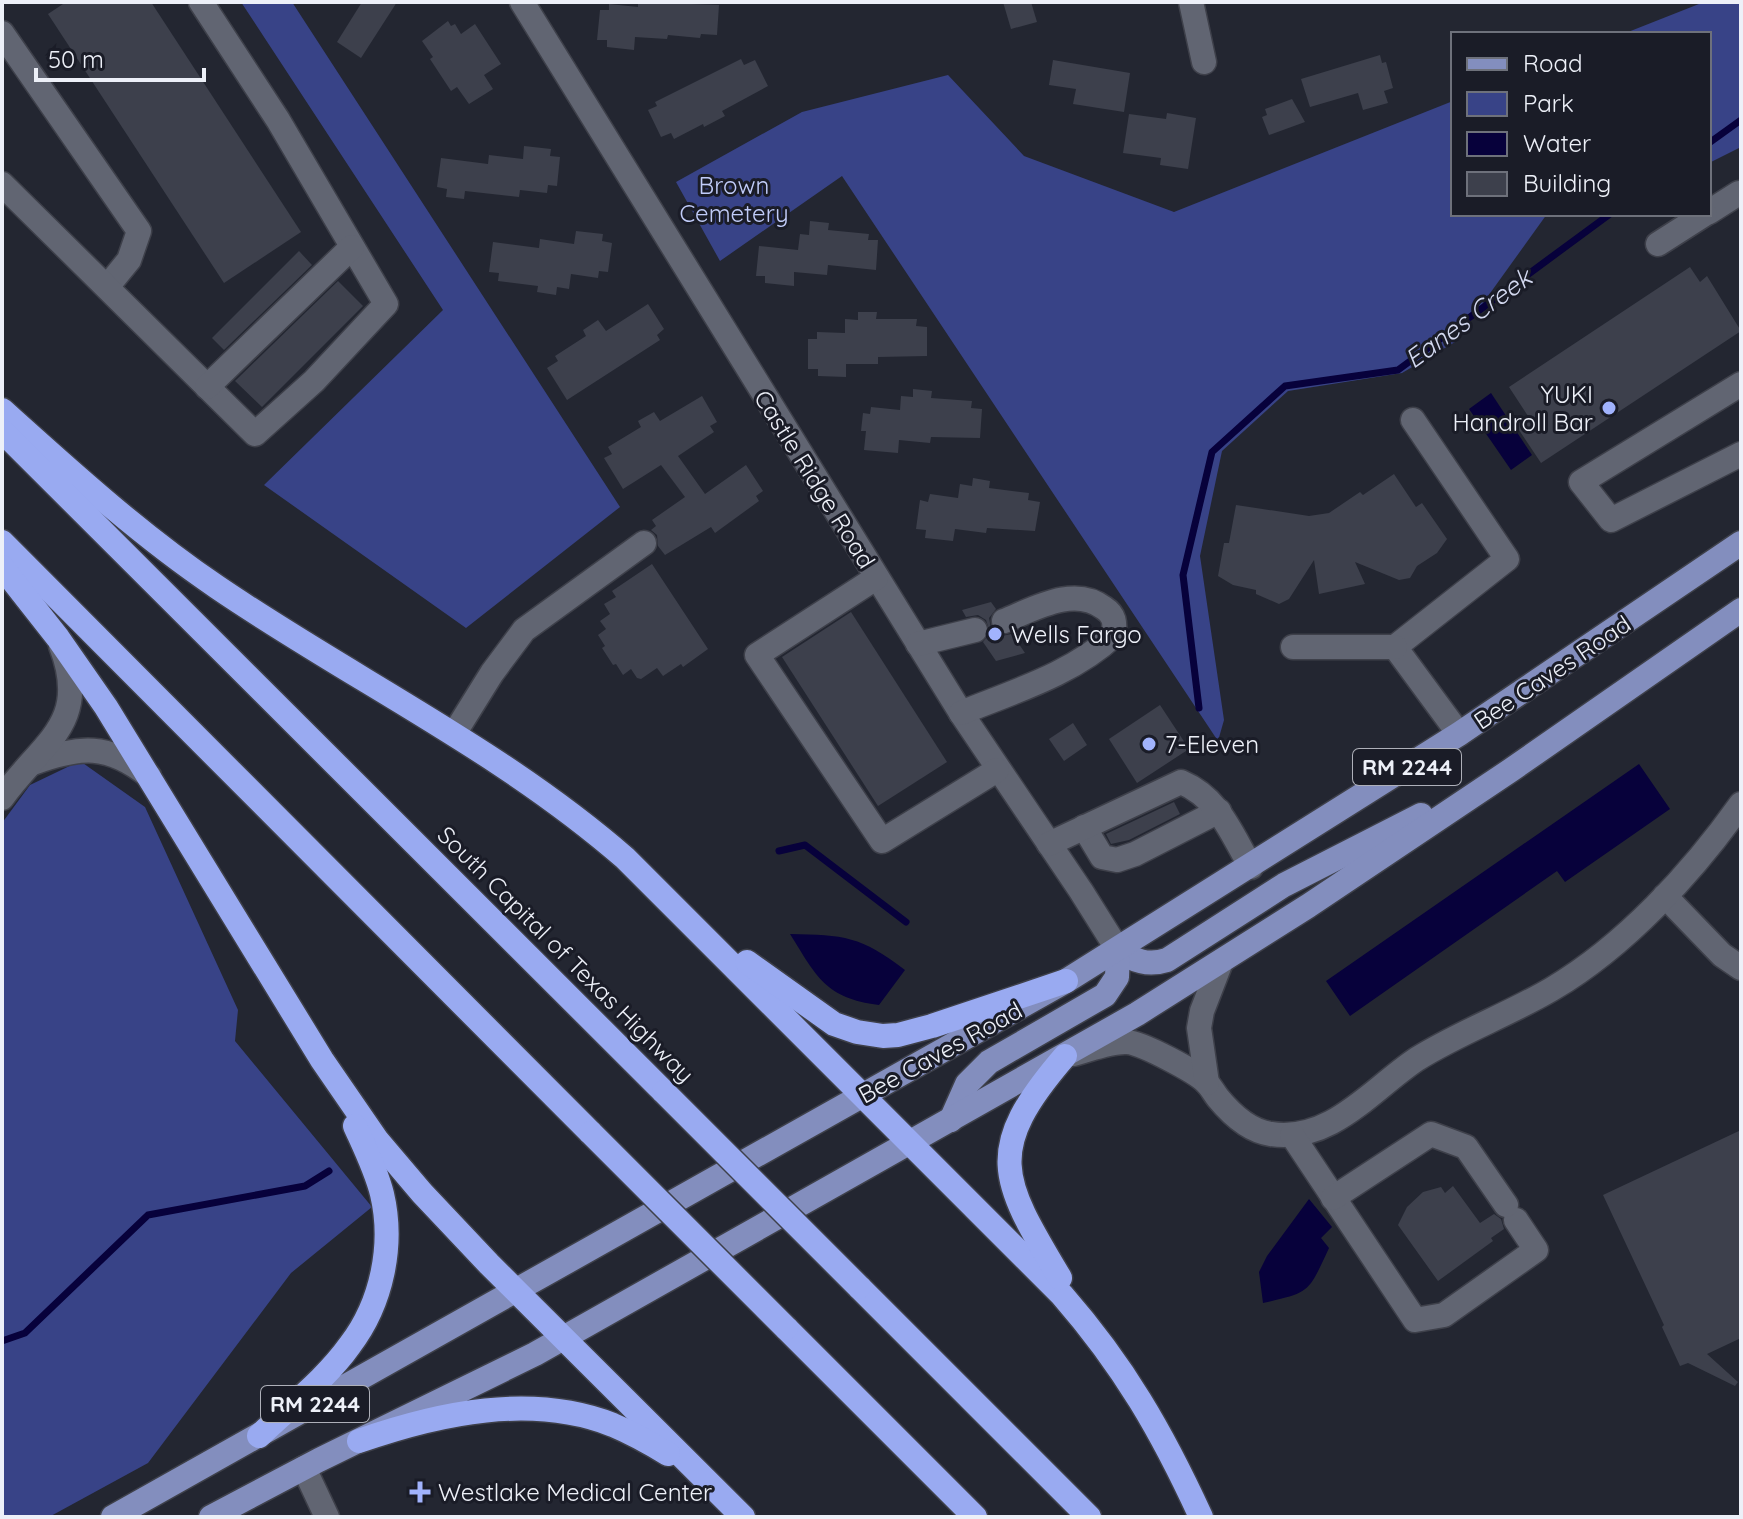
<svg xmlns="http://www.w3.org/2000/svg" width="1743" height="1519" viewBox="0 0 1743 1519" font-family="Quicksand,sans-serif">
	<style>
		.green { fill: #384387 }
		.water { fill: #07013b }
		.lines { fill: none; stroke-linecap: round; stroke-linejoin: round }
		.stream { stroke: #07013b; stroke-width: 7 }
		.building { fill: #3d404c }
		.minor-casing { stroke: #3e404a; stroke-width: 27 }
		.major-casing { stroke: #3e404a; stroke-width: 27 }
		.highway-casing { stroke: #3e404a; stroke-width: 27 }
		.minor { stroke: #616572; stroke-width: 24 }
		.major { stroke: #838ebe; stroke-width: 24 }
		.highway { stroke: #99aaf1; stroke-width: 24 }
		.highway-bridge-casing { stroke: #3e404a; stroke-width: 27; stroke-linecap: butt }
		.highway-bridge { stroke: #99aaf1; stroke-width: 24 }
		.poi-dot { fill: #a1b3fd; stroke: #1a1c27; stroke-width: 3 }
		.labels { text-anchor: middle; dominant-baseline: central; stroke-width: 6; stroke-linejoin: round; paint-order: stroke }
		.shield { fill: #1a1c27; stroke: #aeb0b9; stroke-width: 2 }
		.shield-label { font-size: 22px; font-weight: bold; fill: #edf0f8 }
		.park-label { font-size: 24px; fill: #c1ccf9; stroke: #1a1c27 }
		.poi-label { font-size: 24px; fill: #edf0f8; stroke: #1a1c27; text-anchor: start }
		.street-label { font-size: 24px; fill: #edf0f8; stroke: #1a1c27 }
		.water-label { font-size: 26px; font-style: italic; fill: #d3d9f0; stroke: #1a1c27 }
	</style>
	<rect width="100%" height="100%" fill="#232631"/>
	<g class="green">
		<path d="M241 2H292L620 507 466 628 264 485 443 310Z"/>
		<path d="M1704 2H1741V147L1711 162 1709 34H1623Z"/>
		<path d="M948 75 1024 156 1174 212 1453 101V214H1547L1455 342 1402 373 1288 391 1222 451 1200 556 1224 720 1218 741 842 176 720 261 676 182 802 112Z"/>
		<path d="M80 761 145 807 238 1010 235 1041 372 1207 291 1273 148 1463 49 1517H2V823L30 785Z"/>
	</g>
	<g class="water">
		<path d="M1491 393 1532 455 1511 470 1469 409Z"/>
		<path d="M1639 764 1670 809 1565 882 1557 871 1350 1016 1326 981Z"/>
		<path d="M790 934C844 935 861 936 905 970L879 1005C825 998 817 977 790 934Z"/>
		<path d="M1309 1199 1332 1227 1321 1238 1329 1248C1308 1293 1311 1292 1263 1303L1259 1272 1267 1256Z"/>
	</g>
	<g class="lines">
		<g class="stream">
			<path d="M1709 143 1741 120"/>
			<path d="M1199 708 1183 575 1212 452 1285 386 1398 370 1610 214"/>
			<path d="M779 851 805 845 906 922"/>
			<path d="M2 1341 25 1333 148 1215 305 1186 329 1171"/>
		</g>
	</g>
	<g class="building">
		<path d="M66 2H151L301 232 224 283 48 14Z"/>
		<path d="M362 2H397L361 58 337 42Z"/>
		<path d="M638 2 719 5 717 35 701 34 700 38 668 35 667 39 635 37 634 50 607 47V40H597L600 10H609V4L638 7Z"/>
		<path d="M1003 2H1031L1037 22 1011 29Z"/>
		<path d="M448 21 451 26 455 24 461 34 475 24 501 64 484 75 493 89 469 104 457 87 451 91 430 59 433 57 422 41Z"/>
		<path d="M1380 55 1382 63 1386 62 1393 88 1384 91 1388 103 1363 110 1358 93 1310 107 1301 79Z"/>
		<path d="M741 59 744 65 755 60 768 86 722 111 725 116 704 127 703 124 674 139 671 133 661 137 648 110 657 106 655 102Z"/>
		<path d="M1053 60 1130 73 1124 112 1073 104 1076 89 1049 85Z"/>
		<path d="M1292 99 1305 122 1269 135 1262 117 1267 115 1265 109Z"/>
		<path d="M1167 113 1196 118 1188 169 1160 165 1161 158 1123 153 1129 114 1166 119Z"/>
		<path d="M524 146 551 149 550 156 560 157 557 186 548 185 547 193 520 190 519 197 465 191 464 199 446 197 447 189 437 187 441 158 488 164 489 155 523 159Z"/>
		<path d="M810 221 829 223 828 230 869 234 868 240H878L876 270 828 265 827 275 794 272V286L765 283V276H756L759 246 798 250 800 234 809 235Z"/>
		<path d="M576 231 603 234 602 241 612 243 608 272 599 271 598 278 571 274 569 289 557 287 556 295 537 292 538 286 498 281 499 273 489 272 493 242 539 248 540 239 574 244Z"/>
		<path d="M299 251 312 265 224 350 212 338Z"/>
		<path d="M1690 267 1700 282 1707 276 1741 331 1541 463 1515 424 1528 416 1509 387Z"/>
		<path d="M338 281 363 306 262 407 235 381Z"/>
		<path d="M648 304 664 329 657 335 660 340 567 400 547 368 558 361 555 356 586 336 583 330 598 320 606 331Z"/>
		<path d="M858 312H877L876 319H917L916 326 927 327V356L878 357V364H846V377L818 376V369H808V339H817V332L845 333V319L858 320Z"/>
		<path d="M913 389 932 391 931 398 972 401 971 408 982 409 980 438 931 437 930 443 899 440 898 453 864 450 866 431H861L863 413 870 414 871 407 900 410 901 396 913 397Z"/>
		<path d="M702 396 717 422 710 426 714 432 678 456 705 494 746 465 763 491 756 496 759 501 715 533 711 527 665 555 658 546 657 535 651 530 656 526 652 520 685 497 661 465 623 489 604 458 612 454 608 447 641 427 638 421 654 412 660 421Z"/>
		<path d="M1394 474 1416 507 1422 503 1447 539 1437 553 1417 566 1410 578 1399 580 1355 562 1365 584 1319 594 1314 560 1289 599 1279 604 1256 594V590L1233 585 1218 576 1224 543H1229L1236 505 1309 516 1329 513 1360 492 1363 495Z"/>
		<path d="M973 478 990 481 989 488 1029 493 1028 500 1040 502 1035 531 987 528 986 533 955 529 953 541 925 538 926 530 916 529 920 500 928 502 930 494 958 498 960 484 972 486Z"/>
		<path d="M652 564 708 649 683 667 681 664 663 676 657 668 641 679 637 678 631 669 623 675 616 664 613 665 602 648 605 646 598 635 606 629 600 621 610 614 604 604 616 597 612 591Z"/>
		<path d="M991 602 996 609 989 618 991 628 1001 636 1012 634 1025 653 996 661 983 642 990 633 986 620 978 615 966 617 962 610Z"/>
		<path d="M851 612 947 762 878 806 782 657Z"/>
		<path d="M1160 705 1189 749 1137 783 1109 739Z"/>
		<path d="M1073 723 1087 745 1064 761 1049 739Z"/>
		<path d="M1174 802 1180 814 1129 840 1111 844 1106 834Z"/>
		<path d="M1741 1130V1338L1707 1354 1738 1382 1735 1386 1688 1363 1680 1366 1662 1327 1664 1325 1603 1195Z"/>
		<path d="M1453 1186 1480 1223 1494 1214 1501 1219 1504 1229 1491 1238 1493 1241 1438 1281 1398 1225 1407 1207 1423 1192 1441 1187 1445 1193Z"/>
	</g>
	<g class="lines">
		<g class="minor-casing">
			<g id="minor">
				<path d="M522 2 961 713 1081 891 1118 950"/>
				<path d="M1191 2 1204 62"/>
				<path d="M2 33 139 231 129 260 107 287"/>
				<path d="M2 184 255 434 314 381 386 304 278 120 201 2"/>
				<path d="M1709 212 1739 193"/>
				<path d="M1658 244 1705 214"/>
				<path d="M1741 384 1581 482 1611 520 1741 454"/>
				<path d="M207 387 352 247"/>
				<path d="M1413 420 1507 559 1395 647 1459 734"/>
				<path d="M876 578 757 655 882 841 997 770"/>
				<path d="M918 644 975 630"/>
				<path d="M1293 647H1395"/>
				<path d="M961 713C1012 692 1073 674 1114 635 1115 623 1115 615 1104 608 1074 585 1034 609 1004 621"/>
				<path d="M454 734 492 673 524 630 644 543"/>
				<path d="M33 763C80 746 108 743 149 776"/>
				<path d="M2 798C42 742 91 724 61 646"/>
				<path d="M1084 827 1102 857 1117 860 1135 854 1219 811"/>
				<path d="M1049 844 1181 782C1219 798 1231 833 1251 867"/>
				<path d="M1665 896 1722 955 1741 968"/>
				<path d="M1073 1054C1089 1050 1111 1041 1127 1042 1142 1043 1197 1072 1207 1083 1211 1087 1214 1093 1218 1098 1232 1115 1249 1131 1271 1134 1331 1143 1372 1089 1417 1059 1460 1032 1508 1015 1552 989 1625 946 1692 873 1741 804"/>
				<path d="M1207 1083 1199 1028 1202 1011 1221 962"/>
				<path d="M1292 1135 1415 1320 1444 1315 1536 1250 1516 1220"/>
				<path d="M1333 1198 1431 1134 1466 1147 1506 1205"/>
				<path d="M304 1468 327 1517"/>
			</g>
		</g>
		<g class="major-casing">
			<g id="major">
				<path d="M1118 950C1134 961 1148 966 1167 960L1284 885 1421 815"/>
				<path d="M951 1120 967 1084 989 1062 1105 995 1117 977 1118 950"/>
				<path d="M113 1517 1066 981 1459 734 1741 543"/>
				<path d="M211 1517 319 1460 535 1354 1137 1014 1308 906 1511 770 1741 610"/>
			</g>
		</g>
		<g class="highway-casing">
			<g id="highway">
				<path d="M2 410C71 472 140 535 217 587 352 679 501 750 625 858L1062 1295C1124 1366 1162 1432 1201 1517"/>
				<path d="M2 431 664 1092"/>
				<path d="M2 542 591 1133"/>
				<path d="M2 567 58 638 106 707 322 1060 377 1140 422 1193 489 1264 743 1517"/>
				<path d="M747 962 834 1024 857 1032 883 1036 898 1035 932 1026 1066 981"/>
				<path d="M1060 1278C1001 1179 983 1151 1065 1056"/>
				<path d="M859 1287 1089 1517"/>
				<path d="M786 1328 975 1517"/>
				<path d="M259 1436C289 1407 326 1379 350 1345 382 1303 394 1245 382 1194 376 1170 365 1148 355 1126"/>
				<path d="M359 1441C439 1413 532 1393 613 1425 632 1433 650 1443 668 1454"/>
			</g>
		</g>
		<use href="#minor" class="minor"/>
		<use href="#major" class="major"/>
		<use href="#highway" class="highway"/>
		<g class="highway-bridge-casing">
			<g id="highway-bridge">
				<path d="M664 1092 859 1287"/>
				<path d="M591 1133 786 1328"/>
			</g>
		</g>
		<use href="#highway-bridge" class="highway-bridge"/>
	</g>
	<g class="poi-dot">
		<circle cx="1609" cy="408" r="8"/>
		<circle cx="995" cy="634" r="8"/>
		<circle cx="1149" cy="744" r="8"/>
		<path d="M416 1480h8v8h8v8h-8v8h-8v-8h-8v-8h8z"/>
	</g>
	<g class="labels">
		<g class="shield">
			<rect x="1353" y="749" width="108" height="36" rx="6"/>
			<rect x="261" y="1386" width="108" height="36" rx="6"/>
		</g>
		<g class="shield-label">
			<text x="1407" y="767">RM 2244</text>
			<text x="315" y="1404">RM 2244</text>
		</g>
		<g class="park-label">
			<text x="734" y="185">Brown<tspan x="734" dy="28">Cemetery</tspan></text>
		</g>
		<g class="poi-label">
			<text x="1593" y="394" text-anchor="end">YUKI<tspan x="1593" dy="28">Handroll Bar</tspan></text>
			<text x="1011" y="634">Wells Fargo</text>
			<text x="1165" y="744">7-Eleven</text>
			<text x="438" y="1492">Westlake Medical Center</text>
		</g>
		<g class="street-label">
			<text transform="translate(815 479) rotate(58)">Castle Ridge Road</text>
			<text transform="translate(1552 672) rotate(-34)">Bee Caves Road</text>
			<text transform="translate(566 954) rotate(45)">South Capital of Texas Highway</text>
			<text transform="translate(940 1052) rotate(-29)">Bee Caves Road</text>
		</g>
		<g class="water-label">
			<text transform="translate(1468 318) rotate(-36)">Eanes Creek</text>
		</g>
	</g>
	<rect width="1743" height="1519" fill="none" stroke="#edf0f8" stroke-width="8"/>
	<rect x="1451" y="32" width="260" height="184" fill="#1a1c27" stroke="#6e717b" stroke-width="2"/>
	<rect x="1467" y="58" width="40" height="12" fill="#838ebe" stroke="#6e717b" stroke-width="2"/>
	<text x="1523" y="72" font-size="24" fill="#edf0f8">Road</text>
	<rect x="1467" y="92" width="40" height="24" fill="#384387" stroke="#6e717b" stroke-width="2"/>
	<text x="1523" y="112" font-size="24" fill="#edf0f8">Park</text>
	<rect x="1467" y="132" width="40" height="24" fill="#07013b" stroke="#6e717b" stroke-width="2"/>
	<text x="1523" y="152" font-size="24" fill="#edf0f8">Water</text>
	<rect x="1467" y="172" width="40" height="24" fill="#3d404c" stroke="#6e717b" stroke-width="2"/>
	<text x="1523" y="192" font-size="24" fill="#edf0f8">Building</text>
	<path d="M36 68v12h168v-12" fill="none" stroke="#edf0f8" stroke-width="4"/>
	<text x="48" y="68" font-size="24" fill="#edf0f8" stroke="#1a1c27" stroke-width="6" paint-order="stroke">50 m</text>
</svg>
